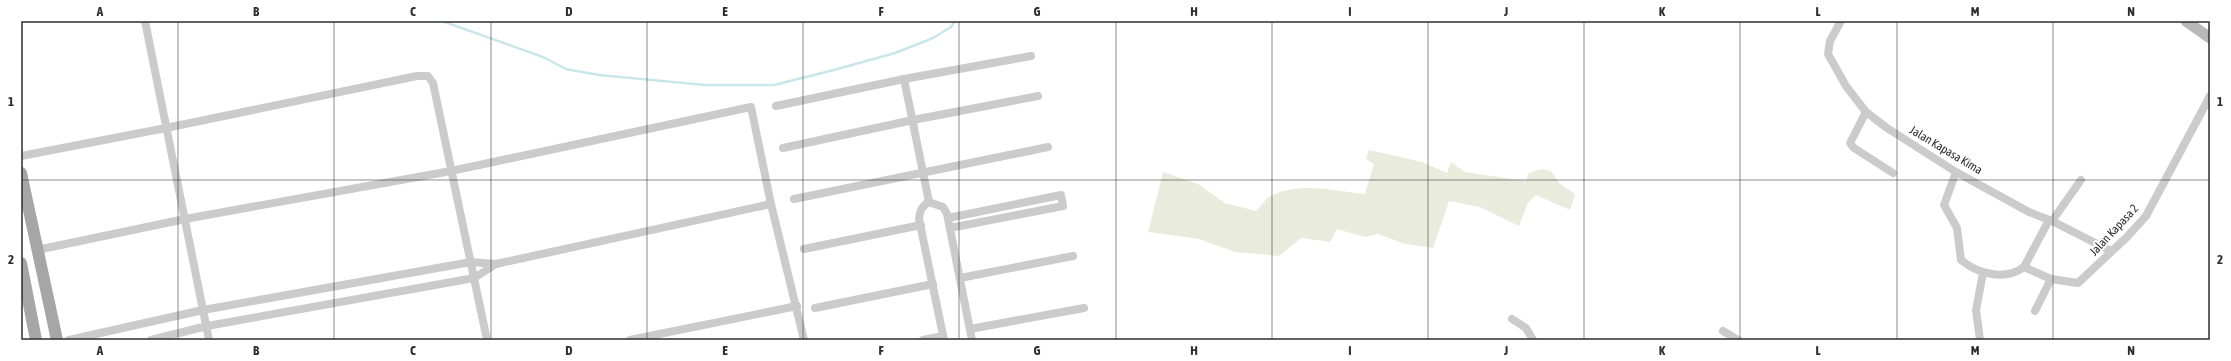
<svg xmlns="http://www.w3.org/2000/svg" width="2231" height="361" viewBox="0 0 2231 361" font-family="'Asap Condensed',sans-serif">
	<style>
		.green { fill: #e9ebdd }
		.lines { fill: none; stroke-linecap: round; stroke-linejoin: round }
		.stream { stroke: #c9e7eb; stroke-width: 2.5 }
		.minor { stroke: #cbcbcb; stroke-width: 8 }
		.secondary { stroke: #b8b8b8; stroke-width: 11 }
		.primary { stroke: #a6a6a6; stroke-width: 12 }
		.grid { fill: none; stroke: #2e2e2e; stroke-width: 1; stroke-opacity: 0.55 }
		.labels { text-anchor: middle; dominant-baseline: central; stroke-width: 4; stroke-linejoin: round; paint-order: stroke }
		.street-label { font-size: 12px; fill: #2e2e2e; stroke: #fff }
		.neatline { fill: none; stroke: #2e2e2e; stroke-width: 1.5 }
		.grid-label { font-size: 13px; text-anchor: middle; font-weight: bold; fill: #2e2e2e }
	</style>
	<rect width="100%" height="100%" fill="#fff"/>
	<path class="green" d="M1369 150 1422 162 1447 173 1451 162 1465 172 1526 181 1529 173 1542 169 1551 171 1559 183 1575 194 1570 210 1536 195 1528 203 1519 226 1480 207 1449 201 1433 248 1405 244 1378 234 1365 237 1337 229 1330 242 1301 238 1279 256 1235 252 1199 239 1148 232 1163 172 1198 184 1225 203 1256 211C1260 207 1264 201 1268 198 1294 180 1337 191 1365 194L1374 164 1366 159Z"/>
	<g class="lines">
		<path class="stream" d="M442 21 543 57 566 69 599 75 705 85H774L834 70 895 53 933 38 951 27 955 21"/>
		<g class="minor">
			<path d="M145 21 209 340"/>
			<path d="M1841 21 1830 41 1828 54 1846 86 1866 112 1887 128 1956 172 2029 212 2052 221 2111 251"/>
			<path d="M904 79 929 202"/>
			<path d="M776 106 904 79 1031 56"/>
			<path d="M1866 112 1850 143 1854 148 1893 173"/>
			<path d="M783 148 913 120 1038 96"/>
			<path d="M21 156 166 128 417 76H428L433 83 487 340"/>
			<path d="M1956 172 1944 205 1957 228 1961 260C1978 274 2005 281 2024 267L2051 279 2078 283 2127 237 2146 216 2210 96"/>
			<path d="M794 199 1048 147"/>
			<path d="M948 218 1061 195 1063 206 950 228"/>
			<path d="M2052 221 2081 180"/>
			<path d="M804 249 921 225"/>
			<path d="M37 250 185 219 451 171 751 107 771 204 804 340"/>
			<path d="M2024 267 2049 220"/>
			<path d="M960 278 1073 256"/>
			<path d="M815 308 933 284"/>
			<path d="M2035 311 2051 279"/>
			<path d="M1512 319 1526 328 1533 340"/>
			<path d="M970 329 1084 308"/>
			<path d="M1723 331 1738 340"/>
			<path d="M69 340 203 310 471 262 496 264 771 204"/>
			<path d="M151 340 207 326 474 278 496 264"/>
			<path d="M630 340 797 306"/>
			<path d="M923 340 943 336"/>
			<path d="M944 340 919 219C920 210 922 206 929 202L943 207 947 214 972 340"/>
			<path d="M1980 340 1976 310 1983 273"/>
		</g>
		<path class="secondary" d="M2186 21 2210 38"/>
		<g class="primary">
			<path d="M21 173 57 340"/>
			<path d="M21 263 36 340"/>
		</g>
	</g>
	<path class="grid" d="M178 21V340M334 21V340M491 21V340M647 21V340M803 21V340M959 21V340M1116 21V340M1272 21V340M1428 21V340M1584 21V340M1740 21V340M1897 21V340M2053 21V340M21 180H2210"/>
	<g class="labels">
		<g class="street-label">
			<text transform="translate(1946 150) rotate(31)">Jalan Kapasa Kima</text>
			<text transform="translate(2114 230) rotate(-47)">Jalan Kapasa 2</text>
		</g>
	</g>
	<rect width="2231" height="361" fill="none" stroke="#ffffff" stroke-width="44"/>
	<rect x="22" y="22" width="2187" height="317" class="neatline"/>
	<g class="grid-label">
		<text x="100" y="16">A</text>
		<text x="256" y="16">B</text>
		<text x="413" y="16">C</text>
		<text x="569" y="16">D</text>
		<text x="725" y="16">E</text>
		<text x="881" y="16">F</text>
		<text x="1037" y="16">G</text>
		<text x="1194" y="16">H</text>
		<text x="1350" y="16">I</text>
		<text x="1506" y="16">J</text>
		<text x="1662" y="16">K</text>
		<text x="1818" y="16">L</text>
		<text x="1975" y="16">M</text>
		<text x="2131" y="16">N</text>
		<text x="11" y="106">1</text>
		<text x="2220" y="106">1</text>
		<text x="11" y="264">2</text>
		<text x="2220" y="264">2</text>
		<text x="100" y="355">A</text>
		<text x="256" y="355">B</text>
		<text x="413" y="355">C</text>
		<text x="569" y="355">D</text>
		<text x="725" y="355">E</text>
		<text x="881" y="355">F</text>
		<text x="1037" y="355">G</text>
		<text x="1194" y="355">H</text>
		<text x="1350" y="355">I</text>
		<text x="1506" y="355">J</text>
		<text x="1662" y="355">K</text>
		<text x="1818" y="355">L</text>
		<text x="1975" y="355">M</text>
		<text x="2131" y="355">N</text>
	</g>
</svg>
